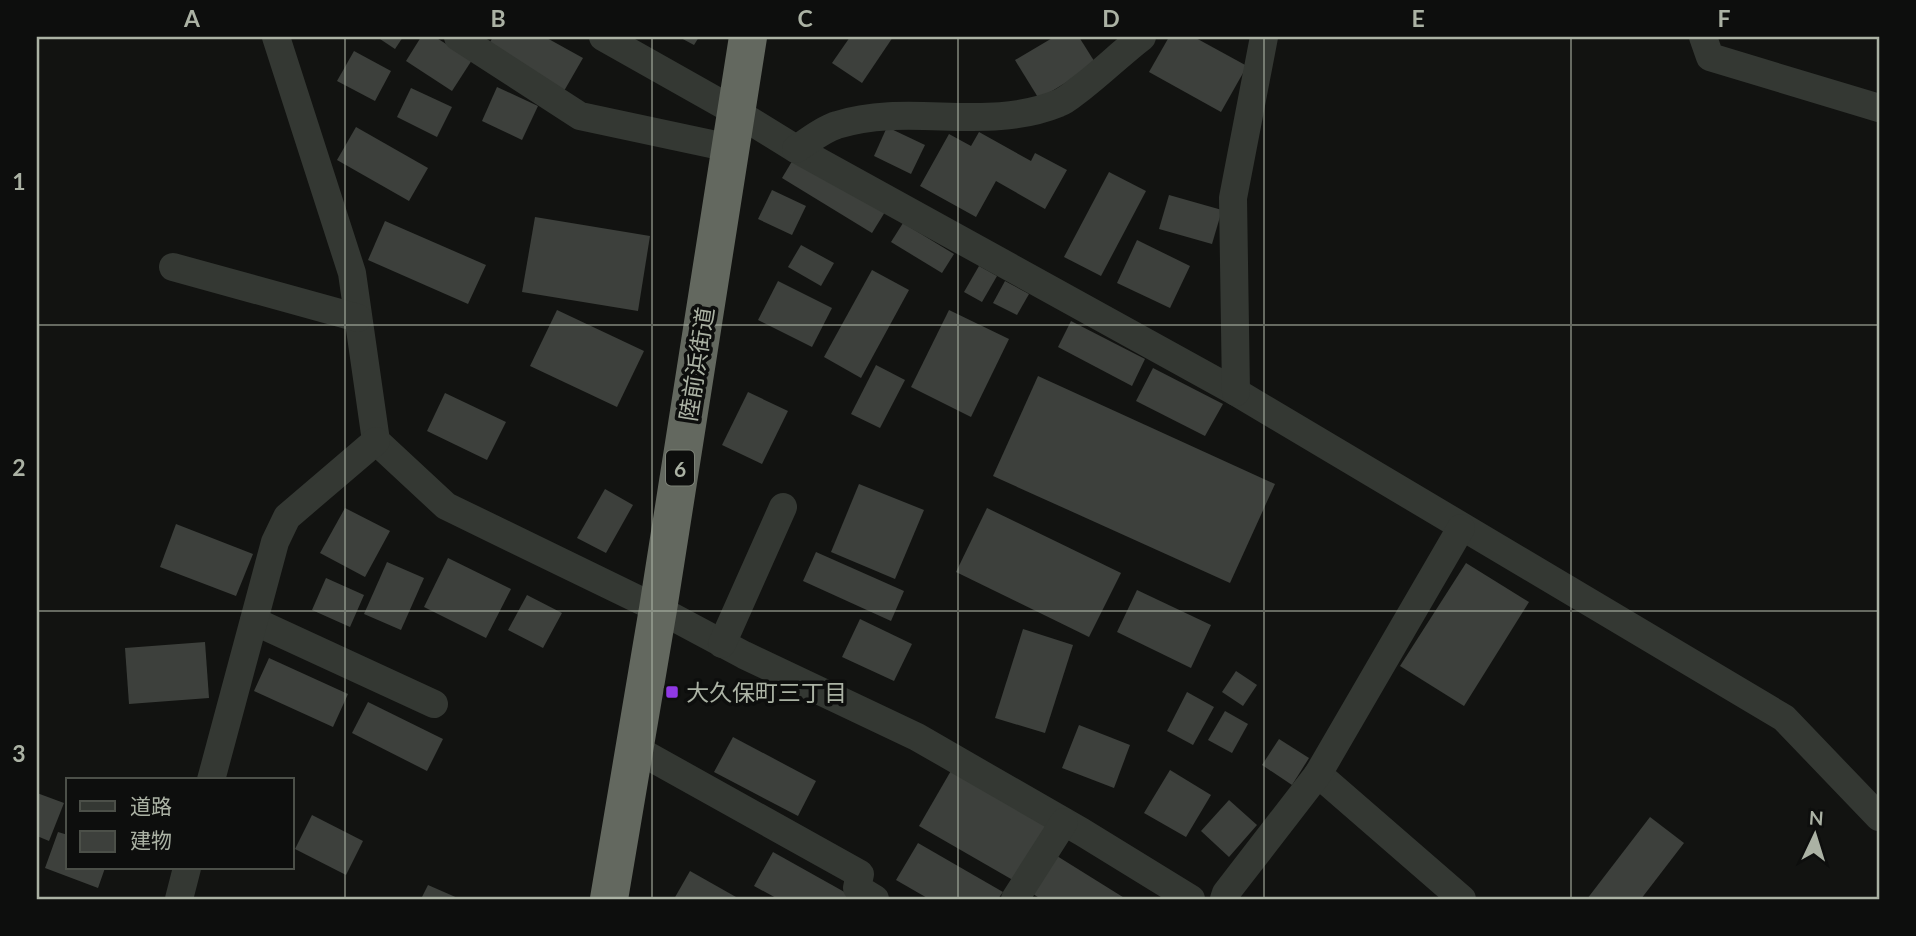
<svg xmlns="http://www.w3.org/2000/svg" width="1916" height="936" viewBox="0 0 1916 936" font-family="Lato,'Noto Sans JP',sans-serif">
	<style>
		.building { fill: #3d403c }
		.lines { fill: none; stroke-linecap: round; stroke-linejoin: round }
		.street { stroke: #343833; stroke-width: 28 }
		.highway { stroke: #63685f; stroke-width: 38 }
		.grid { fill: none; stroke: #abb2a4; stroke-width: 2; stroke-opacity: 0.55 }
		.poi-dot { fill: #8f39e4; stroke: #0d0e0d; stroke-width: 2.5 }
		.labels { text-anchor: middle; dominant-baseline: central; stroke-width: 7; stroke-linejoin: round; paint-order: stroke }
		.shield { fill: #0d0e0d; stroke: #7c8177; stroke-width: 2 }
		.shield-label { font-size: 21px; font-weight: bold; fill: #abb2a4 }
		.street-label { font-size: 23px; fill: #abb2a4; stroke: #0d0e0d }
		.poi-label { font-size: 23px; fill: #abb2a4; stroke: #0d0e0d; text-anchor: start }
		.neatline { fill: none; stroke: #abb2a4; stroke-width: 2.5 }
		.grid-label { font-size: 23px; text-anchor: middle; font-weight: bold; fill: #abb2a4 }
	</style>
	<rect width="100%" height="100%" fill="#121311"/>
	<g class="building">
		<path d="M377 37H403L395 49Z"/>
		<path d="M421 37H435L472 60 452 91 406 61Z"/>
		<path d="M493 37H545L583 58 564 91 487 47Z"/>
		<path d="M679 37H699L694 45Z"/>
		<path d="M850 37H893L862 83 832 63Z"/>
		<path d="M1054 37H1079L1096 64 1039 99 1015 60Z"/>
		<path d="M1169 37H1194L1247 66 1221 112 1149 72Z"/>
		<path d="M354 51 391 71 375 101 337 81Z"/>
		<path d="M497 87 538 106 522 140 482 121Z"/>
		<path d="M411 88 452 107 437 137 397 117Z"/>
		<path d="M356 127 428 168 409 201 337 160Z"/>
		<path d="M887 127 925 145 911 174 874 156Z"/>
		<path d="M979 132 1031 161 1035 153 1067 170 1045 209 996 181 976 217 920 186 949 134 971 146Z"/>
		<path d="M794 158 885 212 872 233 782 178Z"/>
		<path d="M1109 172 1146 191 1101 276 1064 257Z"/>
		<path d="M772 190 806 206 792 235 758 219Z"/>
		<path d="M1169 195 1222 210 1212 244 1159 229Z"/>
		<path d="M535 217 650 236 638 311 522 292Z"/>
		<path d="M385 221 486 265 468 304 368 260Z"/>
		<path d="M903 223 954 254 942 273 891 242Z"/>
		<path d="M1137 240 1190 266 1170 308 1117 283Z"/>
		<path d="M801 245 834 263 821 286 788 267Z"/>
		<path d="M979 266 997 276 982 302 964 292Z"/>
		<path d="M872 270 909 290 861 378 824 357Z"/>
		<path d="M778 281 832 308 812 347 758 320Z"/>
		<path d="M1005 281 1029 294 1017 315 993 303Z"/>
		<path d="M557 310 644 351 617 407 530 366Z"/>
		<path d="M949 310 1009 339 971 417 911 387Z"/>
		<path d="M1071 321 1145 359 1132 386 1058 347Z"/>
		<path d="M876 365 905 380 880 428 851 414Z"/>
		<path d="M1153 368 1223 404 1205 436 1136 401Z"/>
		<path d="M1038 376 1275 484 1230 583 993 476Z"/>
		<path d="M748 392 788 411 762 464 722 445Z"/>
		<path d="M445 393 506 422 487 460 427 431Z"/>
		<path d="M859 484 924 510 895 579 831 552Z"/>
		<path d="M605 489 633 505 606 553 577 538Z"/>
		<path d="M345 508 390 531 365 577 320 553Z"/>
		<path d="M987 508 1121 573 1089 637 956 572Z"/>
		<path d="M176 524 253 554 236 596 160 567Z"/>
		<path d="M816 552 904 591 891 621 803 581Z"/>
		<path d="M448 558 511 589 486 638 424 607Z"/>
		<path d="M387 562 424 578 401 630 364 614Z"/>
		<path d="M1466 563 1529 602 1464 706 1400 666Z"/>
		<path d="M326 578 364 595 350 627 312 610Z"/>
		<path d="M1137 590 1211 625 1191 668 1117 632Z"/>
		<path d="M527 595 562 613 543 648 508 630Z"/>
		<path d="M860 619 912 644 894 681 842 657Z"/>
		<path d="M1023 629 1073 645 1045 733 995 718Z"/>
		<path d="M205 642 209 698 129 704 125 648Z"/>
		<path d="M269 658 348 694 333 727 254 691Z"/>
		<path d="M1236 671 1257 685 1243 706 1222 692Z"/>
		<path d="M1187 692 1214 707 1193 745 1167 731Z"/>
		<path d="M368 702 443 739 427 771 352 733Z"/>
		<path d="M1225 711 1248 724 1232 753 1208 740Z"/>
		<path d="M1079 725 1130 745 1114 788 1062 768Z"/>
		<path d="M733 737 816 781 798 816 714 772Z"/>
		<path d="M1279 739 1309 758 1292 785 1262 765Z"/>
		<path d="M952 769 1051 826 1018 883 919 826Z"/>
		<path d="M1170 770 1211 795 1186 837 1144 813Z"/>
		<path d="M37 793 64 803 49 841 37 836Z"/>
		<path d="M1229 800 1257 825 1229 857 1201 831Z"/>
		<path d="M312 815 363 841 346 875 295 849Z"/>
		<path d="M1650 817 1684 843 1641 899H1587Z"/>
		<path d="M58 832 68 835V868H105L98 888 45 868Z"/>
		<path d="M918 843 1003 892 998 899H929L896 880Z"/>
		<path d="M773 852 857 899H778L754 886Z"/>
		<path d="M1057 856 1126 899H1041L1033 894Z"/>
		<path d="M690 871 736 897 735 899H674Z"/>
		<path d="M428 885 460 899H421Z"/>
	</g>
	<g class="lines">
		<g class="street">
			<path d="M276 37 352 273 376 441 446 506 658 609 744 655 917 737 1082 832 1191 899"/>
			<path d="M458 37 580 116 730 148"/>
			<path d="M603 37 736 112 796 149 1236 392 1784 718 1879 817"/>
			<path d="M1703 37 1710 57 1879 108"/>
			<path d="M796 149C809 141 823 129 837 125 910 102 986 133 1059 103 1067 100 1074 93 1081 88 1102 72 1121 53 1142 37"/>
			<path d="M173 267 358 318"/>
			<path d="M1236 392 1233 198 1264 37"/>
			<path d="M254 621 434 704"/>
			<path d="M722 644 783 507"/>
			<path d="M634 748 860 874 857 888 875 899"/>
			<path d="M1318 774 1462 899"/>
			<path d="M211 780 275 542 287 517 376 441"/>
			<path d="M179 899 187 868"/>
			<path d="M1015 899 1064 822"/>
			<path d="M1224 899 1226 893 1318 774 1461 528"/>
		</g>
		<path class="highway" d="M609 899 658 609 748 37"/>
	</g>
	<path class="grid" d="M345 37V899M652 37V899M958 37V899M1264 37V899M1571 37V899M37 325H1879M37 611H1879"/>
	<rect class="poi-dot" x="665" y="685" width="14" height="14" rx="3.5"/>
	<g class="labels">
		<rect class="shield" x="666" y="450.5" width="28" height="35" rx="5"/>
		<g class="shield-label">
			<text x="680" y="468">6</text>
		</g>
		<g class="street-label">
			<text transform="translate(696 364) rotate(-81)">陸前浜街道</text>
		</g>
		<g class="poi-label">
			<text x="686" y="692">大久保町三丁目</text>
		</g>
	</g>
	<rect width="1916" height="936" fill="none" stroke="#0d0e0d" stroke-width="77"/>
	<rect x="66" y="778" width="228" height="91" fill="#0d0e0d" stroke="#4c5049" stroke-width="2"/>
	<rect x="80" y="801" width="35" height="10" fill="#343833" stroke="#4c5049" stroke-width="2"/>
	<text x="130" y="814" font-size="21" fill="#abb2a4">道路</text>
	<rect x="80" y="831" width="35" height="21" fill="#3d403c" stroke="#4c5049" stroke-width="2"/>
	<text x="130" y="848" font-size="21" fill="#abb2a4">建物</text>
	<g transform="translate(1815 835) rotate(4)" stroke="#0d0e0d" stroke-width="5" paint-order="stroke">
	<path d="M0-5L12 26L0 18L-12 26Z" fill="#abb2a4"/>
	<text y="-10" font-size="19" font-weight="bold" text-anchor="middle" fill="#abb2a4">N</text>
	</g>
	<rect x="38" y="38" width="1840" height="860" class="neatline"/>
	<g class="grid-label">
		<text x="192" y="27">A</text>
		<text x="498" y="27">B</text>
		<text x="805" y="27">C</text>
		<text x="1111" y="27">D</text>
		<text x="1418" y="27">E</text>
		<text x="1724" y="27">F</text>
		<text x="19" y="190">1</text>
		<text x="19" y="476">2</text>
		<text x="19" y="762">3</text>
	</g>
</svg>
